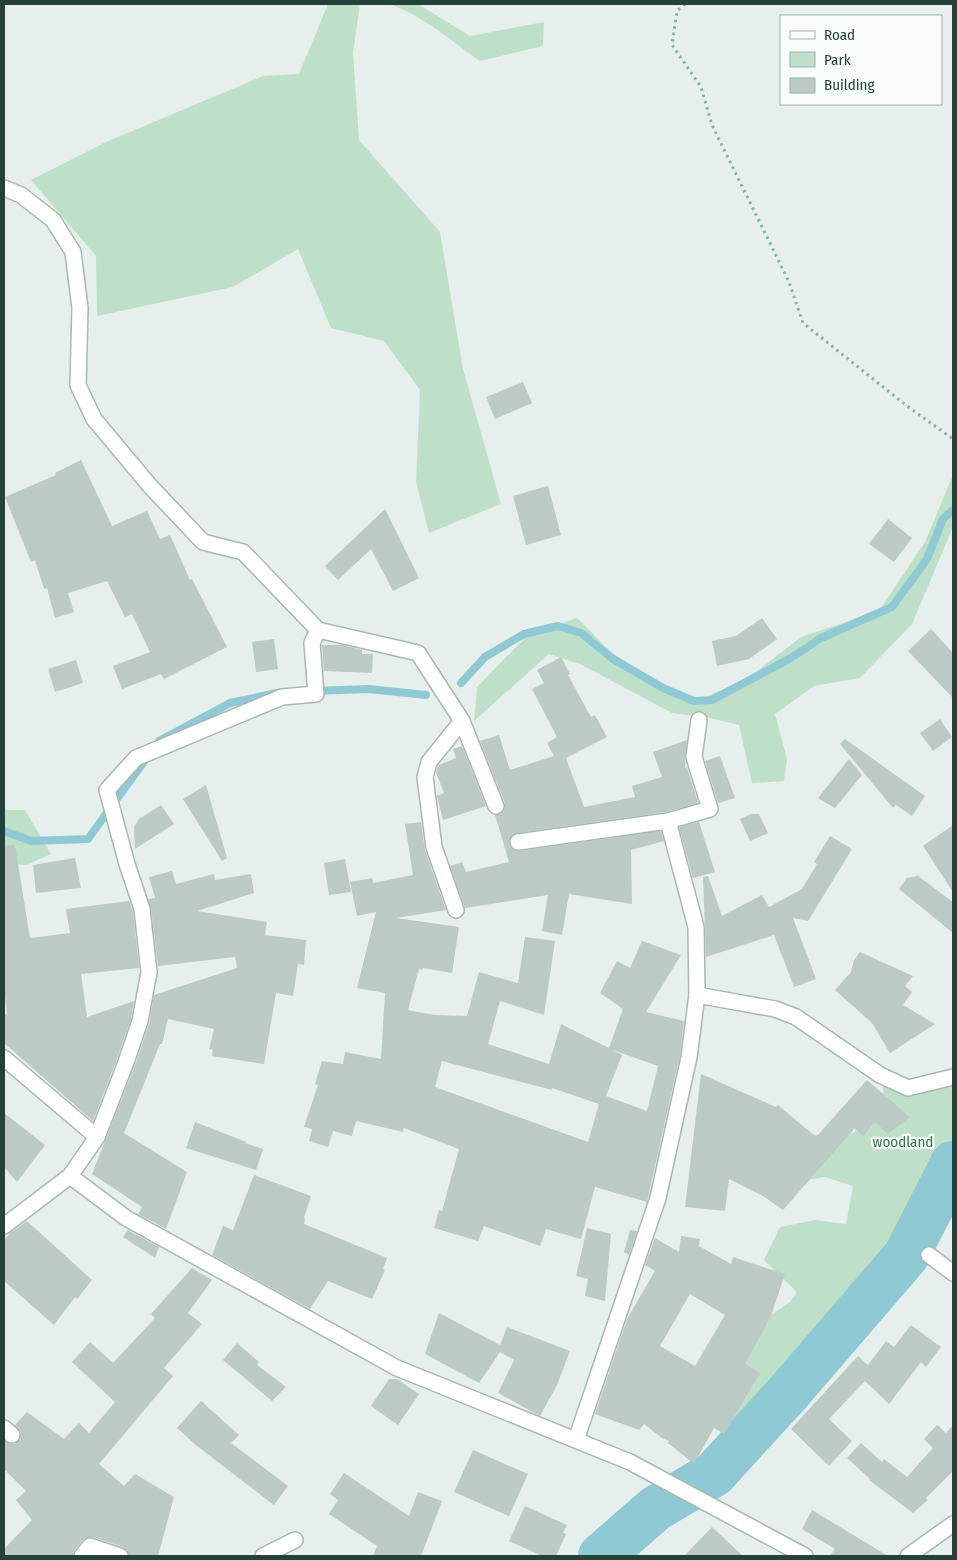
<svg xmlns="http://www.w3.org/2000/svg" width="957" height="1560" viewBox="0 0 957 1560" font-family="'Fira Sans Condensed',sans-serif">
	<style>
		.green { fill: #bfe0c8 }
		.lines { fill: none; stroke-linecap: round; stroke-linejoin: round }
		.stream { stroke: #8ec9d4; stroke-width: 8 }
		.river { stroke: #8ec9d4; stroke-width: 46 }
		.building { fill: #bbcac4; fill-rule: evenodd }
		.minor-casing { stroke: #a8b8b2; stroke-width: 18 }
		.path { stroke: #86b3a5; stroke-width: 3; stroke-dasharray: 2.5 4; stroke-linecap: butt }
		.minor { stroke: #fff; stroke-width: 15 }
		.labels { text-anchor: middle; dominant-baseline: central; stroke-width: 4.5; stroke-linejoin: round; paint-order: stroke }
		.park-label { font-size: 15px; fill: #2d7a4b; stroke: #f7fbf9 }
	</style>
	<rect width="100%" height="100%" fill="#e6efeb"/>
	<g class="green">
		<path d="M328 4H360L353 53 359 140 440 232 463 369 501 504 429 533 416 482 420 390 384 341 331 328 298 249 233 287 97 316 96 256 31 180 106 142 263 76 299 74Z"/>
		<path d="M388 4H418L470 36 544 22 543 46 480 61C451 41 422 14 388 4Z"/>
		<path d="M953 475V527L912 624 860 678 814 686 775 714 787 759 784 781 752 783 739 725 710 718 672 713 582 665 549 654 474 721 477 687 529 634 577 618 611 652 691 703 747 679 801 637 879 611 925 542Z"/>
		<path d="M4 810H25L51 854 26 865 4 863Z"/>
		<path d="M882 1079 904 1094 953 1079V1153L897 1243 866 1284 862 1298 799 1360 784 1392 750 1428 713 1419 771 1315 790 1302 797 1292 764 1260 780 1227 815 1220 846 1224 853 1186 825 1177 781 1184 800 1130 836 1141 855 1132 858 1101 884 1095Z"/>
	</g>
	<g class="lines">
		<g class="stream">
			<path d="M461 683 485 657 524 634 558 626 581 633 613 659 663 688 694 701 712 700 791 658 821 638 892 607 927 559 943 519 953 510"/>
			<path d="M313 691 369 689 426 695"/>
			<path d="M159 741 230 703 282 692"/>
			<path d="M4 831 31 841 88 839 148 756"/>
		</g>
		<path class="river" d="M601 1556 656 1508 714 1474 788 1393 906 1256 953 1164"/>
	</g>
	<g class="building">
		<path d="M523 382 532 403 495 419 486 397Z"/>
		<path d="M81 460 112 526 147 511 160 539 170 535 190 580 192 579 227 647 164 679 161 674 122 689 113 666 150 652 132 614 125 617 107 581 68 593 74 612 55 618 47 588 44 589 35 560 31 562 5 497 56 475 55 473Z"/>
		<path d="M548 486 561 535 526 545 513 496Z"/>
		<path d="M385 509 419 578 393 591 371 549 338 580 325 566Z"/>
		<path d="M888 519 912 538 894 562 869 544Z"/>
		<path d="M762 618 777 639 749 659 717 666 712 641 736 636Z"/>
		<path d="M931 629 953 653V698L908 651Z"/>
		<path d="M274 639 278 669 256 672 252 642Z"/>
		<path d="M322 645H343L362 650V654H373L372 673 324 671Z"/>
		<path d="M561 657 570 674 568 675 591 717 595 715 607 737 566 758 584 807 635 797 632 786 662 777 653 752 687 740 685 768 687 767 698 803 666 812 517 833 512 835 509 843 510 847 514 850 519 851 661 831 664 841 631 850 632 904 569 894 562 935 542 931 548 895 465 908 450 866 462 862 466 872 509 862 495 815 504 811 505 803 480 741 499 735 510 770 554 756 547 743 557 737 532 689 544 683 537 670Z"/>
		<path d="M76 660 83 683 55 692 48 669Z"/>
		<path d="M940 719 952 737 933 751 920 733Z"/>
		<path d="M845 739 925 796 912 816 896 805 893 808 840 744Z"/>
		<path d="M462 746 486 806 443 820 437 796 444 793 436 772 439 765 456 758 453 749Z"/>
		<path d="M720 756 735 798 718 803 705 761Z"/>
		<path d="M849 759 862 775 835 808 818 798Z"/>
		<path d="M206 785 227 858 222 861 183 799Z"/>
		<path d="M161 805 174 824 135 849 134 827 139 819Z"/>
		<path d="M751 814H759L768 833 750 841 740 819Z"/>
		<path d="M421 822 425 850 446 910 396 918 459 927 452 973 423 968 422 970 419 969 408 1010 434 1015 467 1016 479 972 518 983 525 937 555 941 544 1015 500 1001 488 1044 549 1064 561 1024 609 1048 623 1009 600 993 617 961 630 968 642 941 681 955 646 1012 684 1021 680 1055 647 1202 595 1187 581 1239 546 1229 540 1246 484 1226 478 1241 434 1228 439 1210 442 1211 459 1149 404 1128 403 1132 356 1121 352 1136 333 1131 328 1147 309 1141 312 1129 304 1127 318 1085 315 1084 322 1061 343 1064 345 1052 381 1059 385 993 357 988 376 912 357 916 350 882 372 878 373 883 413 875 405 824ZM613 1050 658 1066 647 1111 606 1096 622 1055ZM442 1061 552 1090V1088L599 1104 588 1142 435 1087Z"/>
		<path d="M699 822 715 872 693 878 679 827Z"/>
		<path d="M953 825V892L923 846Z"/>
		<path d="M830 836 852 849 808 921 793 918 816 979 794 987 774 935 706 957 703 877 708 876 722 916 762 895 769 907 802 889 817 864 814 862Z"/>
		<path d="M15 845 30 938 70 933 66 909 129 901 133 911 139 968 81 974 87 1017 134 1001 131 1019 116 1062 93 1121 4 1043V1015L7 1014 4 988V846Z"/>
		<path d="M75 858 81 888 36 893 33 865Z"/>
		<path d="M345 859 351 892 329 895 324 863Z"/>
		<path d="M172 871 176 884 214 874 215 880 251 874 254 893 197 911 267 922 265 935 306 940 304 965 298 964 293 996 276 993 264 1064 212 1056 213 1050 209 1049 214 1029 168 1019 162 1044H160L124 1133 187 1172 166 1229 138 1214 142 1207 92 1174 134 1068 149 1024 154 995 237 968 235 957 158 966 151 908 148 899 155 898 149 877Z"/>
		<path d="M918 876 953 902V933L899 889 907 878Z"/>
		<path d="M860 952 913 976 905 986 912 992 903 1005 935 1024 890 1053 872 1023 835 990 851 972 854 960Z"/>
		<path d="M701 1074 776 1107 778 1105 816 1137 867 1080 910 1117 888 1134 875 1122 863 1136 855 1128 783 1210 763 1196 729 1179 725 1211 685 1207Z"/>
		<path d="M4 1113 45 1145 17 1182 4 1167Z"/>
		<path d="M195 1122 246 1142 245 1143 263 1149 256 1170 186 1148Z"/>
		<path d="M254 1175 311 1196 304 1218 305 1219 304 1224 387 1258 383 1269 385 1270 372 1299 328 1281 310 1309 212 1255 223 1226 233 1230Z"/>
		<path d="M27 1221 92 1280 77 1299 75 1297 54 1325 4 1281V1240L10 1233Z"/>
		<path d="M587 1228 611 1234 605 1301 585 1296 588 1279 576 1276Z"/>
		<path d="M128 1230 159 1247 155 1258 123 1237Z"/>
		<path d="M630 1230 637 1231 629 1255 624 1252Z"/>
		<path d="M681 1236 700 1239 699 1246 731 1264 733 1257 785 1274 771 1316 745 1364 760 1373 724 1434 714 1428 694 1464 668 1443 669 1441 662 1438 644 1424 639 1430 595 1414 627 1319 655 1271 645 1265 655 1238 679 1252ZM690 1294 725 1315 695 1366 660 1346Z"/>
		<path d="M192 1268 212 1280 188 1313 202 1324 164 1368 173 1376 99 1464 124 1486 135 1474 174 1497 158 1556H129L127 1550 123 1547 93 1537H88L83 1540 75 1550 73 1556H4V1549L32 1520 16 1500 26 1491 4 1469V1440L11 1444H15L19 1441 21 1432 15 1425 27 1412 64 1439 79 1423 89 1433 115 1402 72 1362 90 1342 113 1363 155 1318 151 1314Z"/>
		<path d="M439 1313 500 1345 507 1327 570 1351 557 1385 540 1416 498 1393 514 1360 500 1352 479 1383 425 1354Z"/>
		<path d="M911 1325 941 1347 926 1367 921 1362 889 1404 865 1381 829 1419 852 1441 829 1466 791 1429 858 1356 868 1365 886 1341 894 1347Z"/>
		<path d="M237 1343 259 1362 257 1365 286 1387 272 1401 223 1360Z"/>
		<path d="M389 1379H397L419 1394 398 1425 371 1406Z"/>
		<path d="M201 1401 239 1435 231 1443 288 1486 274 1505 197 1446 177 1428Z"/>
		<path d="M937 1425 946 1433 953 1425V1471L926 1498 928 1500 913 1513 869 1480 870 1479 847 1458 861 1443 882 1462 884 1459 907 1477 933 1448 924 1439Z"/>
		<path d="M473 1450 528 1474 509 1516 454 1492Z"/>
		<path d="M344 1473 409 1516 418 1492 442 1501 421 1556H373L377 1546 329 1514 338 1500 330 1494Z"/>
		<path d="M525 1506 567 1525 563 1533 566 1534 556 1556H542L509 1541Z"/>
		<path d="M812 1510 888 1556H830L835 1549 802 1529Z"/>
		<path d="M712 1527 743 1556H684Z"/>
	</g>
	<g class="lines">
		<g class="minor-casing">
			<g id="minor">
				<path d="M4 188 21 195 53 220 73 252 80 308 78 385 94 419 150 486 203 542 243 552 318 630 418 653 462 721 496 806"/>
				<path d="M518 842 668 821 710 809 694 757 699 720"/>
				<path d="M456 910 434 847 425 777 429 762 462 721"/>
				<path d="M697 995 775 1009 796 1017 880 1075 908 1088 953 1077"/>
				<path d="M4 1058 97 1137"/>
				<path d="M70 1176 126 1218 397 1368 630 1462 805 1556"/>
				<path d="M4 1226 70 1176 97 1137 125 1065 140 1021 149 972 142 909 127 864 107 790 136 758 282 697 316 694 312 643 318 630"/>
				<path d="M929 1255 953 1273"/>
				<path d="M4 1428 12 1435"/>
				<path d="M576 1440 658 1198 689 1057 697 995 696 927 668 821"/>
				<path d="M82 1556 90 1546 120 1556"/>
				<path d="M263 1556 295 1540"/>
				<path d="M908 1556 953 1524"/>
			</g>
		</g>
		<path class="path" d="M685 4 677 11 672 45 701 87 712 125 789 282 803 323 907 406 953 439"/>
		<use href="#minor" class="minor"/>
	</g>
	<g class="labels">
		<g class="park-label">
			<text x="903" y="1142">woodland</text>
		</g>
	</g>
	<rect width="957" height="1560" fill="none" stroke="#24423a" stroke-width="10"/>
	<rect x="780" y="15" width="162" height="90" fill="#f7fbf9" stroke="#a3b1ad"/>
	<rect x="790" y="31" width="25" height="8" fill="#ffffff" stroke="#a3b1ad"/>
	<text x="824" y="40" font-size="15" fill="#24423a">Road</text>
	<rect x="790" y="52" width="25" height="15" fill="#bfe0c8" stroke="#a3b1ad"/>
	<text x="824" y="65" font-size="15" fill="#24423a">Park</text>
	<rect x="790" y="78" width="25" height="15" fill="#bbcac4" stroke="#a3b1ad"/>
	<text x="824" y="90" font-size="15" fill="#24423a">Building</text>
</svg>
